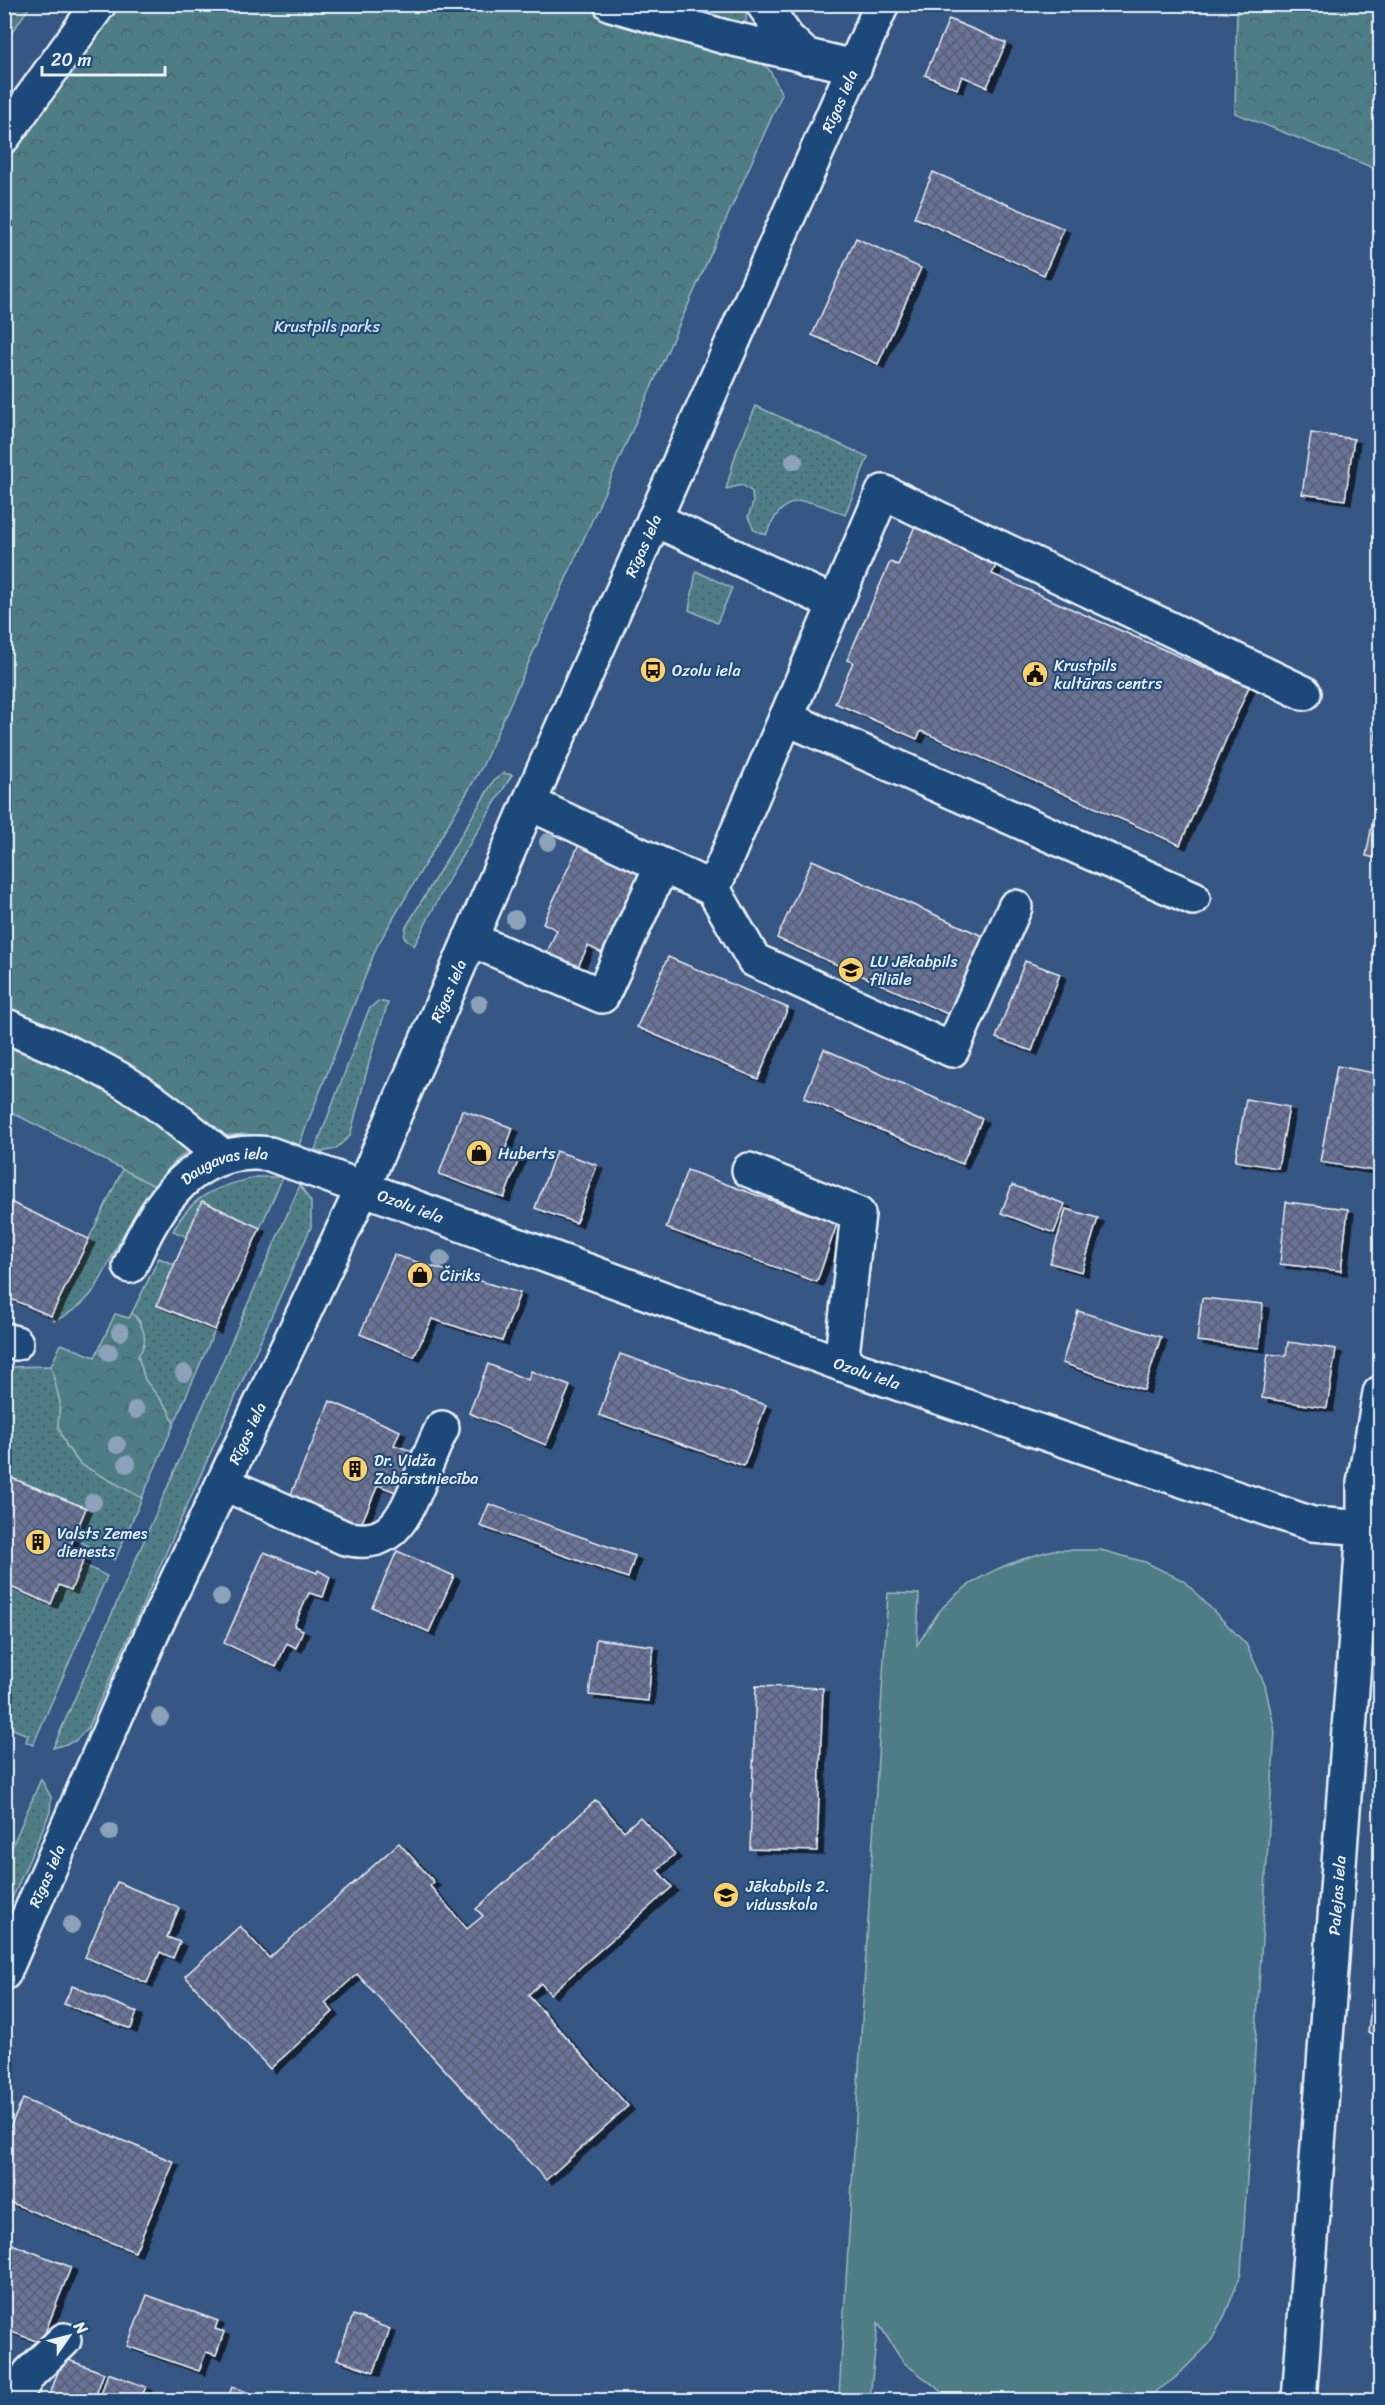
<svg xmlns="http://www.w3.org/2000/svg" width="1385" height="2405" viewBox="0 0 1385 2405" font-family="Sriracha,sans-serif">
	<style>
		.grass { fill: url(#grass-dots); stroke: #9cb7bf; stroke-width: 1.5 }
		.forest { fill: url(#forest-crowns); stroke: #9cb7bf; stroke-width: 1.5 }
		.pitch { fill: #507d86; stroke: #9cb7bf; stroke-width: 1.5 }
		.building { fill: url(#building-cross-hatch); stroke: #e8f1f8; stroke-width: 1.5; filter: url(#shadow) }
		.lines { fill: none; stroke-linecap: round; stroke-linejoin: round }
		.minor-casing { stroke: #e8f1f8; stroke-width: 38 }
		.major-casing { stroke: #e8f1f8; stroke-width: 38 }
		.minor { stroke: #1f4a7a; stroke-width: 33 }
		.major { stroke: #1f4a7a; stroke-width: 33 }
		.tree { fill: #8ba2ba }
		.labels { text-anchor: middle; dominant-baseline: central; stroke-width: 4.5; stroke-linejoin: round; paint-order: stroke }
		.street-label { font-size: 16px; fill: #e8f1f8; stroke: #1f4a7a }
		.park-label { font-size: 16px; fill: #d1e0e7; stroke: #1f4a7a }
		.poi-label { font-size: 16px; fill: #e8f1f8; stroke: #1f4a7a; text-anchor: start }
	</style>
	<defs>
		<pattern id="grass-dots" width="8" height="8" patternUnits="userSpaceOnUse" patternTransform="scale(1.5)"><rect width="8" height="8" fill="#507d86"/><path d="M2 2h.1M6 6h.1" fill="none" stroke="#4c656b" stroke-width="1.8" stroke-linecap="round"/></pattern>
		<pattern id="forest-crowns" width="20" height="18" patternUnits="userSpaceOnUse" patternTransform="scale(1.5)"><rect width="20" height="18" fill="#507d86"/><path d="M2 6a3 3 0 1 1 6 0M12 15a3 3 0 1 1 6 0" fill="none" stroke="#4c656b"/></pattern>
		<pattern id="building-cross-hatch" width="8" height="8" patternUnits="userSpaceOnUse" patternTransform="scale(1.5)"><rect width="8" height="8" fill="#6b7398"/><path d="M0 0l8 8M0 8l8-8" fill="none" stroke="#585e71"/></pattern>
		<filter id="shadow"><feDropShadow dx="6" dy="4" stdDeviation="0" flood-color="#0009"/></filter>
	</defs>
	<rect width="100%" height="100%" fill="#365683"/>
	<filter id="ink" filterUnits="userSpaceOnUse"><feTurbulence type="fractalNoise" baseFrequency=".0167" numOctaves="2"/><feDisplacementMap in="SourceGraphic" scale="12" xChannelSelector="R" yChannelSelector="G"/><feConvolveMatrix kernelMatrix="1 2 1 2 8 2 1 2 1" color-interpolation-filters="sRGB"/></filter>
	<g filter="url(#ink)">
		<g class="grass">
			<path d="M5 4 31 5 5 42 4 5Z"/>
			<path d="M633 5H746V22L743 28Z"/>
			<path d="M756 406 868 457 845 515C807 499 785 488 766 535L754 530 748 517 753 503 752 492 742 485 726 489 736 453Z"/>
			<path d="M696 571 732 588 717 623 689 610Z"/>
			<path d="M504 773 512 775 453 871 414 946 404 937 406 927 494 780Z"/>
			<path d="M378 1001 388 1003 370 1059 350 1136 335 1149 322 1152 315 1150 369 1009Z"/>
			<path d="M123 1169 155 1186C146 1200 135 1214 127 1228 103 1267 102 1301 54 1321L51 1316Z"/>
			<path d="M257 1177H283L260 1228 202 1201 187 1237 173 1231C193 1193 218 1187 257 1177Z"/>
			<path d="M300 1185 311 1202V1227L88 1728 75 1741 53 1748Z"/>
			<path d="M159 1258 175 1265 157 1305 215 1330 174 1424 168 1409 145 1380 138 1356 140 1322 132 1313Z"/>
			<path d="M51 1366 60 1402 58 1426 67 1447 80 1464 142 1498 115 1560 73 1538 85 1508 5 1475 4 1367Z"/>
			<path d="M82 1564 107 1576 33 1745 26 1742 28 1735 5 1726 4 1588 6 1585 51 1604 59 1585 71 1590Z"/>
			<path d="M41 1779 51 1797 50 1812 5 1915V1863Z"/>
		</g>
		<g class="forest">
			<path d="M111 5H585L747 53 769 69 782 94 482 767 377 946 299 1145C239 1124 192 1131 155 1186L5 1109V152Z"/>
			<path d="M1237 5H1380V168L1376 169 1235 113Z"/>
			<path d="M132 1313C144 1327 150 1340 138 1356L145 1380 168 1409 174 1424 142 1498 80 1464 67 1447 58 1426 60 1402 51 1366 61 1344 95 1357 115 1314 129 1318Z"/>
		</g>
		<path class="pitch" d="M1053 1550H1101L1145 1562 1184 1581 1246 1644 1265 1685 1275 1731 1241 2274 1225 2315 1210 2343 1175 2378 1144 2400H953L903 2362 878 2323 870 2398 839 2396 888 1593 919 1594 917 1645C926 1633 933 1618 943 1607 973 1575 1012 1561 1053 1550Z"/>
		<g class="building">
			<path d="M949 19 1006 43 987 87 962 76 957 89 925 75Z"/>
			<path d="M933 172 1064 229 1044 275 914 217Z"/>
			<path d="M856 238 921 268 878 364 812 335Z"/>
			<path d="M1311 433 1354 439 1345 500 1302 494Z"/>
			<path d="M915 526 997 563 992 574 1249 687 1180 845 921 731 917 739 835 703 853 662 847 660 890 562 898 565Z"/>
			<path d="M1380 704V745L1374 744Z"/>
			<path d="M1374 814 1380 815V859L1366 856Z"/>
			<path d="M581 840 641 867 602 953 588 946 576 971 545 957 557 930 543 923Z"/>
			<path d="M812 860 987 938 952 1016 777 938Z"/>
			<path d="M668 957 788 1008 758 1079 637 1027Z"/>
			<path d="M1025 961 1060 974 1032 1051 996 1038Z"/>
			<path d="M824 1049 982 1119 962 1164 804 1098Z"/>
			<path d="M1337 1066 1380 1074V1135L1374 1171 1320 1162Z"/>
			<path d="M1246 1099 1289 1107 1278 1168 1235 1161Z"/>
			<path d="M462 1110 513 1128 505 1150 520 1156 504 1198 439 1174Z"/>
			<path d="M556 1151 597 1165 576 1223 535 1208Z"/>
			<path d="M687 1170 837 1224 817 1282 666 1228Z"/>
			<path d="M1012 1185 1065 1204 1054 1233 1001 1213Z"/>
			<path d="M4 1199 89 1239 51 1316 4 1296Z"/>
			<path d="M202 1201 260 1228 215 1330 157 1305Z"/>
			<path d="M1286 1202 1348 1209 1341 1271 1280 1264Z"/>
			<path d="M1066 1209 1098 1218 1082 1272 1050 1263Z"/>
			<path d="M394 1255 520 1293 502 1341 432 1319 414 1357 360 1334Z"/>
			<path d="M1202 1298 1263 1304 1259 1348 1197 1341Z"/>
			<path d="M1078 1311 1161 1337 1144 1390 1062 1363Z"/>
			<path d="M1288 1342 1336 1349 1327 1408 1262 1398 1268 1354 1286 1356Z"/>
			<path d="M620 1354 766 1405 744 1466 599 1415Z"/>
			<path d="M488 1364 528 1380 531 1371 570 1386 546 1445 469 1413Z"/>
			<path d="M330 1401 400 1431 394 1445 415 1452 398 1493 378 1485 360 1527 289 1499Z"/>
			<path d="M4 1475 86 1508 68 1552 84 1559 71 1590 59 1585 51 1604 6 1585 4 1588Z"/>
			<path d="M489 1504 635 1556 628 1578 480 1526Z"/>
			<path d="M397 1551 454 1576 429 1632 372 1607Z"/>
			<path d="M264 1552 317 1573 318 1570 330 1577 323 1597 309 1593 294 1626 303 1630 296 1648 287 1643 276 1667 224 1643Z"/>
			<path d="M596 1639 653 1646 648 1701 589 1695Z"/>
			<path d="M756 1686 823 1688 817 1851 750 1849Z"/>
			<path d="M596 1800 624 1831 640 1817 675 1854 657 1870 672 1887 550 1994 541 1983 528 1995 628 2106 546 2180 357 1974 325 2003 333 2012 270 2069 185 1976 240 1926 269 1958 399 1843 434 1882 430 1886 467 1929 483 1916 476 1909Z"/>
			<path d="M117 1882 179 1908 167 1937 180 1942 173 1958 160 1952 147 1983 85 1957Z"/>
			<path d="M1375 1971H1380V2034L1368 2033Z"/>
			<path d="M72 1986 137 2012 131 2029 64 2004Z"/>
			<path d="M23 2099 174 2162 135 2252 4 2200V2140Z"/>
			<path d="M4 2241 71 2267 41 2343 4 2329Z"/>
			<path d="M147 2295 218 2321 215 2329 224 2332 216 2355 206 2352 199 2371 127 2346Z"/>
			<path d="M353 2315 390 2329 374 2372 337 2359Z"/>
			<path d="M63 2358 104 2373 94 2400H48Z"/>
			<path d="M108 2373 146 2387 140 2400H115L101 2395Z"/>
			<path d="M232 2387 270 2400H227Z"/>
		</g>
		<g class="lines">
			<g class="minor-casing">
				<g id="minor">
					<path d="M611 4 725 37 855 67"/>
					<path d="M763 4 787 38 807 57"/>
					<path d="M4 136 99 4"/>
					<path d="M654 519 834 603"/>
					<path d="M529 803 713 889 786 718"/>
					<path d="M713 889 754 960 952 1050 1015 907"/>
					<path d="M1193 898 786 718 883 492 1304 693"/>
					<path d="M470 939 602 996 662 865"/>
					<path d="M4 1025C44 1042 84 1058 121 1080 158 1102 190 1130 223 1157"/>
					<path d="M749 1170 858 1214 841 1364"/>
					<path id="s1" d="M130 1266C156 1204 193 1144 270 1154L841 1364 1312 1524 1380 1529"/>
					<path d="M4 1340 16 1343"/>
					<path d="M223 1483 345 1538C392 1549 404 1517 420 1480 427 1462 434 1445 442 1428"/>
					<path d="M12 2400 30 2373 64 2340"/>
					<path id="s2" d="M1299 2400 1364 1528V1483L1380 1393"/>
				</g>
			</g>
			<g class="major-casing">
				<g id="major">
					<path id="s3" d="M4 1973 154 1629 362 1190 529 803 882 4"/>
				</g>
			</g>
			<use href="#minor" class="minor"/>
			<use href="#major" class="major"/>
		</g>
		<g class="tree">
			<circle cx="794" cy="461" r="9"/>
			<circle cx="548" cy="842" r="9"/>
			<circle cx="515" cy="919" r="9"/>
			<circle cx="479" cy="1004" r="9"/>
			<circle cx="441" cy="1259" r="9"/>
			<circle cx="120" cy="1332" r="9"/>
			<circle cx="109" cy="1352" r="9"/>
			<circle cx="184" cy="1373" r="9"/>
			<circle cx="136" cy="1410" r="9"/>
			<circle cx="117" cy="1445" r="9"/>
			<circle cx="127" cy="1464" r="9"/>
			<circle cx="93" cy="1502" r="9"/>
			<circle cx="221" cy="1597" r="9"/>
			<circle cx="160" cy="1717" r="9"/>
			<circle cx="110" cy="1832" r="9"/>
			<circle cx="71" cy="1925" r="9"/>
		</g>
	</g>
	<defs>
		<g id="bus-disc" transform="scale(1.35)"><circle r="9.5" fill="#ffd166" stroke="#1f4a7a"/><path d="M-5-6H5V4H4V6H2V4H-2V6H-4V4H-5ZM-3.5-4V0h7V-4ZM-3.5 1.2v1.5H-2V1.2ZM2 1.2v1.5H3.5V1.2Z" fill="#111"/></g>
		<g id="civic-disc" transform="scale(1.35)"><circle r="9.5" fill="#ffd166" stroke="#1f4a7a"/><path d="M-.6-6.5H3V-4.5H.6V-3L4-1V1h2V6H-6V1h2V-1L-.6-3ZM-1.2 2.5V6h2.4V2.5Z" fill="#111"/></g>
		<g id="school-disc" transform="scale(1.35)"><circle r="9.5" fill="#ffd166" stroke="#1f4a7a"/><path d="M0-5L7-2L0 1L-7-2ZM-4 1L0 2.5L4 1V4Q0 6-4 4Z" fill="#111"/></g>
		<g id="shop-disc" transform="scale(1.35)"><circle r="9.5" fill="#ffd166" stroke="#1f4a7a"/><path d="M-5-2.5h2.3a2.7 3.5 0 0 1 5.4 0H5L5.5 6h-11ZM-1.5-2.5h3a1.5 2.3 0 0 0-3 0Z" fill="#111"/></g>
		<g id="building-disc" transform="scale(1.35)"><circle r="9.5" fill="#ffd166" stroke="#1f4a7a"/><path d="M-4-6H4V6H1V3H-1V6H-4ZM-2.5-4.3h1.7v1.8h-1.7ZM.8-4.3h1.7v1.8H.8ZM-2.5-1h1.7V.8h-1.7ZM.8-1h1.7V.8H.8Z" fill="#111"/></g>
	</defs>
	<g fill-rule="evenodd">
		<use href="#bus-disc" x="653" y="670"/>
		<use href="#civic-disc" x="1035" y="674"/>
		<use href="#school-disc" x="851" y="970"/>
		<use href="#shop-disc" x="479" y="1153"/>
		<use href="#shop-disc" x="420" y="1275"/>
		<use href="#building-disc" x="355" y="1469"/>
		<use href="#building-disc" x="38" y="1542"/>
		<use href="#school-disc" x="726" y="1895"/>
	</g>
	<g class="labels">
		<g class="street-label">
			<text stroke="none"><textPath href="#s3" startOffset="2050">Rīgas iela</textPath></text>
			<text stroke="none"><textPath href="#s3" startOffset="1564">Rīgas iela</textPath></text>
			<text stroke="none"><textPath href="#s3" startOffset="1078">Rīgas iela</textPath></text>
			<text stroke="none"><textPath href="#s1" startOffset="147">Daugavas iela</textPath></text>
			<text stroke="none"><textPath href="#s1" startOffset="345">Ozolu iela</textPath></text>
			<text stroke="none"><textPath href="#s1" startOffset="831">Ozolu iela</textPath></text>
			<text stroke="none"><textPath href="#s3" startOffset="592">Rīgas iela</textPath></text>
			<text stroke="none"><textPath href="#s3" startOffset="106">Rīgas iela</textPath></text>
			<text stroke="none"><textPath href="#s2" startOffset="506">Palejas iela</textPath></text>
		</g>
		<g class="park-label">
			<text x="327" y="326">Krustpils parks</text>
		</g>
		<g class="poi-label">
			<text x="1054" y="665">Krustpils<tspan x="1054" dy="18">kultūras centrs</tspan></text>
			<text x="672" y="670">Ozolu iela</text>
			<text x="870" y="961">LU Jēkabpils<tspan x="870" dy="18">filiāle</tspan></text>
			<text x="498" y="1153">Huberts</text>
			<text x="440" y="1275">Čiriks</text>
			<text x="374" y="1460">Dr. Vidža<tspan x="374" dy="18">Zobārstniecība</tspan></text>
			<text x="57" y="1533">Valsts Zemes<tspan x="57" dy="18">dienests</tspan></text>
			<text x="746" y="1886">Jēkabpils 2.<tspan x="746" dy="18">vidusskola</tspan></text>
		</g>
	</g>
	<rect width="1385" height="2405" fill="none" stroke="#1f4a7a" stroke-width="24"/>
	<rect x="12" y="12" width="1361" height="2381" fill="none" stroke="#e8f1f8" stroke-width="2" filter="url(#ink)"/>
	<g transform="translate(69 2336) rotate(55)" stroke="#1f4a7a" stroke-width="4.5" paint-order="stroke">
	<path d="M0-4.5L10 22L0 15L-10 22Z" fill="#e8f1f8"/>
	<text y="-9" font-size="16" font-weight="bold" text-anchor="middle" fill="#e8f1f8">N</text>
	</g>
	<path d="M42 66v9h123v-9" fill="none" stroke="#e8f1f8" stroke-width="3"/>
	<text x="51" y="66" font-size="18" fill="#e8f1f8" stroke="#1f4a7a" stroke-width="4.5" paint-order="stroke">20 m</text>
</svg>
